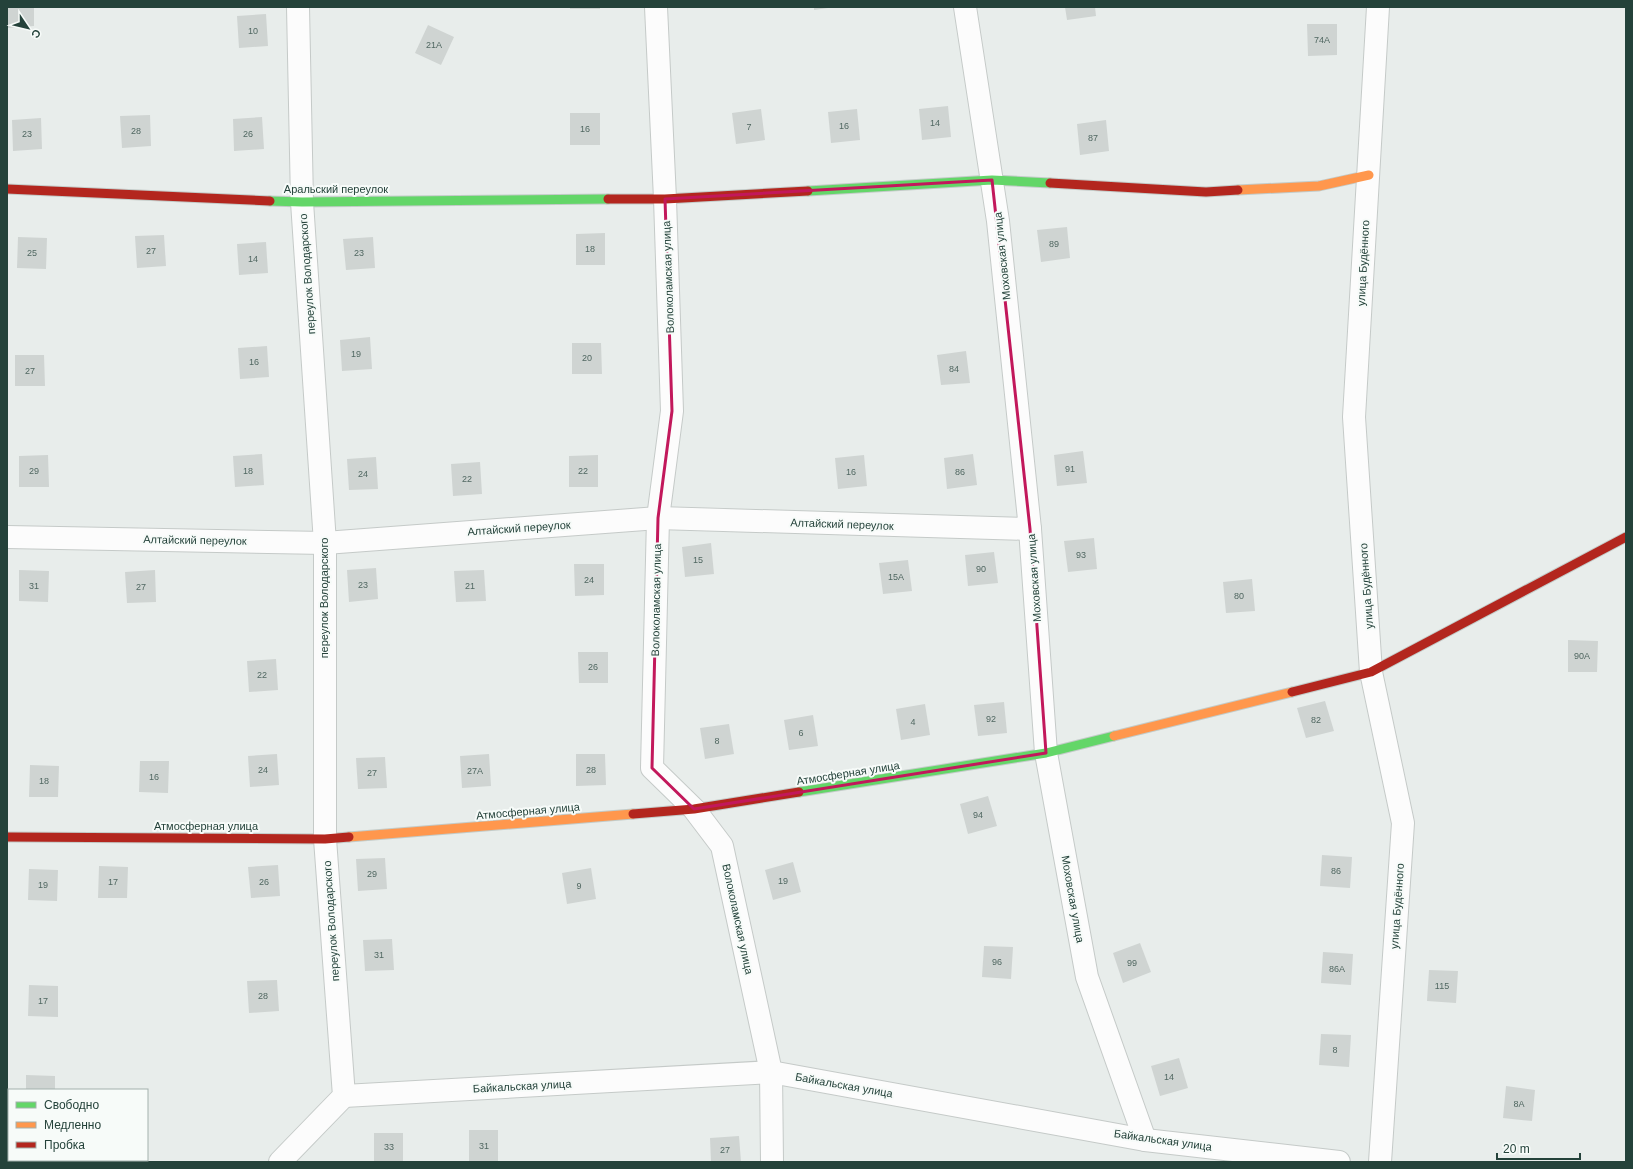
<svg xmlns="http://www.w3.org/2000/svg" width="1633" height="1169" viewBox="0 0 1633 1169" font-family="Helvetica,sans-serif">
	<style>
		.building { fill: #cfd4d2 }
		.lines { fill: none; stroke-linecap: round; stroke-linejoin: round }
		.street-casing { stroke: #c5cac8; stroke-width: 24 }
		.fast-casing { stroke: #c3cbc8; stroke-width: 11 }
		.slow-casing { stroke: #c3cbc8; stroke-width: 11 }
		.jam-casing { stroke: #c3cbc8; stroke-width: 11 }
		.street { stroke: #fcfcfc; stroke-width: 22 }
		.fast { stroke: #63d668; stroke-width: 9 }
		.slow { stroke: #ff974d; stroke-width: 9 }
		.jam { stroke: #b3261e; stroke-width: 9 }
		.marked { fill: none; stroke: #c2185b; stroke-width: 3; stroke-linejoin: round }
		.labels { text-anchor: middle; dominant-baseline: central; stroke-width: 4; stroke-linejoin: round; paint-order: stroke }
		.number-label { font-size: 9px; fill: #506761 }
		.street-label { font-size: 11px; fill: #24423a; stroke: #f7fbf9 }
	</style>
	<rect width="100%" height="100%" fill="#e8edeb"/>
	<g class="building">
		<path d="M7 7H34V26L7 28Z"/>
		<rect x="570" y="7" width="30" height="2"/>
		<path d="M814 7H828V8L814 10Z"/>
		<path d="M1065 7H1095L1096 16 1067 20Z"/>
		<path d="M266 14 268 46 239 48 237 16Z"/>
		<path d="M1307 24H1337V55L1308 56Z"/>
		<path d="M428 25 454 37 441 65 415 53Z"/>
		<path d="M948 106 951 137 922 140 919 109Z"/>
		<path d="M761 109 765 140 736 144 732 113Z"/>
		<path d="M857 109 860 140 831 143 828 112Z"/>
		<rect x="570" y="113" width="30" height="32"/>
		<path d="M150 115 151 146 122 148 120 116Z"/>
		<path d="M262 117 264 149 234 151 233 119Z"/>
		<path d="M41 118 42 149 13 151 12 120Z"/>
		<path d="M1106 120 1109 151 1080 155 1077 124Z"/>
		<path d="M1067 227 1070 258 1041 262 1037 230Z"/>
		<path d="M605 233V265H576V234Z"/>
		<path d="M164 235 166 266 137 268 135 236Z"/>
		<path d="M18 237 47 238 46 269 17 268Z"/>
		<path d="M373 237 375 268 346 270 343 239Z"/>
		<path d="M266 242 268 273 239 275 237 244Z"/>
		<path d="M370 337 372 369 342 371 340 340Z"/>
		<path d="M572 343H601L602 374H572Z"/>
		<path d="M267 346 269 377 240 379 238 348Z"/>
		<path d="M966 351 970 383 941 385 937 355Z"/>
		<path d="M15 355H44L45 386H15Z"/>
		<path d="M1083 451 1087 483 1057 486 1054 455Z"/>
		<path d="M262 454 264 485 235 487 233 456Z"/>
		<path d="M973 454 977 485 947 489 944 458Z"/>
		<path d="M48 455 49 487H19V456Z"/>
		<path d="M598 455V487H569V456Z"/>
		<path d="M864 455 867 486 838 489 835 458Z"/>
		<path d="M376 457 378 489 349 490 347 459Z"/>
		<path d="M480 462 482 494 453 496 451 464Z"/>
		<path d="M1094 538 1097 569 1068 572 1064 541Z"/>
		<path d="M711 543 714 574 685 577 682 547Z"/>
		<path d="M994 552 998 583 968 586 965 555Z"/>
		<path d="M908 560 912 591 883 594 879 563Z"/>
		<path d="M574 564H604V595L575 596Z"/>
		<path d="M376 568 378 599 349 602 347 570Z"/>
		<path d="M19 570 49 571 48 602 19 601Z"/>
		<path d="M155 570 156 602 127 603 125 572Z"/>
		<path d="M484 570 486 601 456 602 454 571Z"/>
		<path d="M1252 579 1255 611 1226 613 1223 582Z"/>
		<path d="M1568 640 1598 641 1597 672H1568Z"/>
		<path d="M578 652H608V683H579Z"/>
		<path d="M276 659 278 690 249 692 247 661Z"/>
		<path d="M1325 701 1334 731 1306 738 1297 708Z"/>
		<path d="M1004 702 1007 733 978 736 974 705Z"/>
		<path d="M925 704 930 735 901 740 896 709Z"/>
		<path d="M813 715 818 746 789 750 784 720Z"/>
		<path d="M729 724 734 754 705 759 700 728Z"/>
		<path d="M277 754 279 785 250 787 248 756Z"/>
		<path d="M489 754 491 786 462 788 460 756Z"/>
		<path d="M576 754H605L606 785 576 786Z"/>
		<path d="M385 757 387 788 358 789 356 758Z"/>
		<path d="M140 761H169L168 793 139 792Z"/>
		<path d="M30 765 59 766 58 797H29Z"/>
		<path d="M988 796 997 826 968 834 960 804Z"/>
		<path d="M1322 855 1352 857 1350 888 1320 886Z"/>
		<path d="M385 858 387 889 358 891 356 859Z"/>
		<path d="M793 862 801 892 773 900 765 870Z"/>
		<path d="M278 865 280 896 251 898 248 867Z"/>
		<path d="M99 866 128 867 127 898H98Z"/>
		<path d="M591 868 596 899 567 904 562 873Z"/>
		<path d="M29 869 58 870 57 901 28 900Z"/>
		<path d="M392 939 394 970 365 971 363 940Z"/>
		<path d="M1140 943 1151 972 1123 983 1113 953Z"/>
		<path d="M984 946 1013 947 1011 979 982 977Z"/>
		<path d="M1323 952 1353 954 1351 985 1321 983Z"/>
		<path d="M1429 970 1458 971 1456 1003 1427 1001Z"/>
		<path d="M277 980 279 1011 249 1013 247 981Z"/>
		<path d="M29 985 58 986V1017L28 1016Z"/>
		<path d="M1321 1034 1351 1035 1349 1067 1319 1065Z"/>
		<path d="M1179 1058 1188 1088 1160 1096 1151 1066Z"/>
		<path d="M26 1075 55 1076V1090H26Z"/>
		<path d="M1506 1086 1535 1090 1532 1121 1503 1118Z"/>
		<path d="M469 1130H498V1161L469 1162Z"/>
		<rect x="374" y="1133" width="29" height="29"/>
		<path d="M739 1136 741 1162H711L710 1138Z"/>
		<rect x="25" y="1160" width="29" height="2"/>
	</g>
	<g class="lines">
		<g class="street-casing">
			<g id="street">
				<path d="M656 7 665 199 672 411 658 518 652 768 694 809 722 846 771 1072 772 1162"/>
				<path d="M965 7 998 221 1030 529 1046 753 1087 977 1145 1140"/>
				<path d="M1378 7 1354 417 1371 672 1403 823 1380 1162"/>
				<path d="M7 537 325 543 658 518 1030 529"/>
				<path d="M344 1096 771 1072 1145 1140 1339 1162"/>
				<path d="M280 1162 344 1096 325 839V543L302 202 298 7"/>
			</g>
		</g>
		<g class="fast-casing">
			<g id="fast">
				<path d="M808 191 992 180 1050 183"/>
				<path d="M270 201 302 202 608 199"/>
				<path d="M799 792 1046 753 1114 736"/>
			</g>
		</g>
		<g class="slow-casing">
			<g id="slow">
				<path d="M1238 190 1319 186 1369 175"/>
				<path d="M1114 736 1292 692"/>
				<path d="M349 837 633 814"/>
			</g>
		</g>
		<g class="jam-casing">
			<g id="jam">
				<path d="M1050 183 1206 192 1238 190"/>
				<path d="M7 189 270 201"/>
				<path d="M608 199H665L808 191"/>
				<path d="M1292 692 1371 672 1626 537"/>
				<path d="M633 814 694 809 799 792"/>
				<path d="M7 837 325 839 349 837"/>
			</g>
		</g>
		<use href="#street" class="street"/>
		<use href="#fast" class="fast"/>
		<use href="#slow" class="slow"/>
		<use href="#jam" class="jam"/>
	</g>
	<path class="marked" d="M992 180 1030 529 1046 753 694 809 652 768 658 518 672 411 665 199Z"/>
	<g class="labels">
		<g class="number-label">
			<text x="253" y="31">10</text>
			<text x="1322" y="40">74А</text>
			<text x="434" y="45">21А</text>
			<text x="935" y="123">14</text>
			<text x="844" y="126">16</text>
			<text x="749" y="127">7</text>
			<text x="585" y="129">16</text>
			<text x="136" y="131">28</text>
			<text x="27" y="134">23</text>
			<text x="248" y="134">26</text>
			<text x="1093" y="138">87</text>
			<text x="1054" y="244">89</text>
			<text x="590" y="249">18</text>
			<text x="151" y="251">27</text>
			<text x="32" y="253">25</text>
			<text x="359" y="253">23</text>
			<text x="253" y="259">14</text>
			<text x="356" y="354">19</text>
			<text x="587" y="358">20</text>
			<text x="254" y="362">16</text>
			<text x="954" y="369">84</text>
			<text x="30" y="371">27</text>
			<text x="1070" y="469">91</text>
			<text x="34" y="471">29</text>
			<text x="248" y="471">18</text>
			<text x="583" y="471">22</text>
			<text x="851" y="472">16</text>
			<text x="960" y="472">86</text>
			<text x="363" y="474">24</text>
			<text x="467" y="479">22</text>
			<text x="1081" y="555">93</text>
			<text x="698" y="560">15</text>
			<text x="981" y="569">90</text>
			<text x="896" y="577">15А</text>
			<text x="589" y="580">24</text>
			<text x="363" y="585">23</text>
			<text x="34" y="586">31</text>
			<text x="470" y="586">21</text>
			<text x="141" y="587">27</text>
			<text x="1239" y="596">80</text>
			<text x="1582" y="656">90А</text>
			<text x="593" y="667">26</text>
			<text x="262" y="675">22</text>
			<text x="991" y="719">92</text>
			<text x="1316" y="720">82</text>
			<text x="913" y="722">4</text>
			<text x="801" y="733">6</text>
			<text x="717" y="741">8</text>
			<text x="263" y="770">24</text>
			<text x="591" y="770">28</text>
			<text x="475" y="771">27А</text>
			<text x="372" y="773">27</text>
			<text x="154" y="777">16</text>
			<text x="44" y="781">18</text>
			<text x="978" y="815">94</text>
			<text x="1336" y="871">86</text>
			<text x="372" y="874">29</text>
			<text x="783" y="881">19</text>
			<text x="113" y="882">17</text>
			<text x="264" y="882">26</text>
			<text x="43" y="885">19</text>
			<text x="579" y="886">9</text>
			<text x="379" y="955">31</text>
			<text x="997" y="962">96</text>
			<text x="1132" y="963">99</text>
			<text x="1337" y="969">86А</text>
			<text x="1442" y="986">115</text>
			<text x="263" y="996">28</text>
			<text x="43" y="1001">17</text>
			<text x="1335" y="1050">8</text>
			<text x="1169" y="1077">14</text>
			<text x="1519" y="1104">8А</text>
			<text x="484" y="1146">31</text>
			<text x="389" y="1147">33</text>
			<text x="725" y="1150">27</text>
		</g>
		<g class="street-label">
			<text x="336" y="189">Аральский переулок</text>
			<text transform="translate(1002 256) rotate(-96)">Моховская улица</text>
			<text transform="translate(1363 263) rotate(-87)">улица Будённого</text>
			<text transform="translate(307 274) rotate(-94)">переулок Володарского</text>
			<text transform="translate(668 277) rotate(-92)">Волоколамская улица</text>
			<text transform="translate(842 524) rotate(2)">Алтайский переулок</text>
			<text transform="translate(519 528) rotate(-4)">Алтайский переулок</text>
			<text transform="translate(195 540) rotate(1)">Алтайский переулок</text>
			<text transform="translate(1034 578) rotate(-94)">Моховская улица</text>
			<text transform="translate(1366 586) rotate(-94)">улица Будённого</text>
			<text transform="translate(324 598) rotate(-90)">переулок Володарского</text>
			<text transform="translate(656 600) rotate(-89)">Волоколамская улица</text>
			<text transform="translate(848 773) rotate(-9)">Атмосферная улица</text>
			<text transform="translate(528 811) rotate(-5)">Атмосферная улица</text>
			<text x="206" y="826">Атмосферная улица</text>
			<text transform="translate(1073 899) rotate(80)">Моховская улица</text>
			<text transform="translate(1397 906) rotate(-86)">улица Будённого</text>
			<text transform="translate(738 919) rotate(78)">Волоколамская улица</text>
			<text transform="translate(331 921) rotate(-94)">переулок Володарского</text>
			<text transform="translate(844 1085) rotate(10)">Байкальская улица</text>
			<text transform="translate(522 1086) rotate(-3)">Байкальская улица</text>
			<text transform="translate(1163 1140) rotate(8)">Байкальская улица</text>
		</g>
	</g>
	<rect width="1633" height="1169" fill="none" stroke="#24423a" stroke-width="16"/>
	<rect x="8" y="1089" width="140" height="72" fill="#f7fbf9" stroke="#a3b1ad"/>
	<rect x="16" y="1102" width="20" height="6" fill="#63d668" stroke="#a3b1ad"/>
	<text x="44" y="1109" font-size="12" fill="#24423a">Свободно</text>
	<rect x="16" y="1122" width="20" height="6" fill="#ff974d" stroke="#a3b1ad"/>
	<text x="44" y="1129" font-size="12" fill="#24423a">Медленно</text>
	<rect x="16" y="1142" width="20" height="6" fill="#b3261e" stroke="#a3b1ad"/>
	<text x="44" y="1149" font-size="12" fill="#24423a">Пробка</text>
	<g transform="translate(28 28) rotate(125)" stroke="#f7fbf9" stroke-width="3" paint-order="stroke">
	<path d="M0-3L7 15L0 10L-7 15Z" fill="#24423a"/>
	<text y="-6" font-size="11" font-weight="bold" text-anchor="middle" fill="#24423a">С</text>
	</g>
	<path d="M1497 1153v6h83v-6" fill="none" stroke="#24423a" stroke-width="2"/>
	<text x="1503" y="1153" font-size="12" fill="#24423a" stroke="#f7fbf9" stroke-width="3" paint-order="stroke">20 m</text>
</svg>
